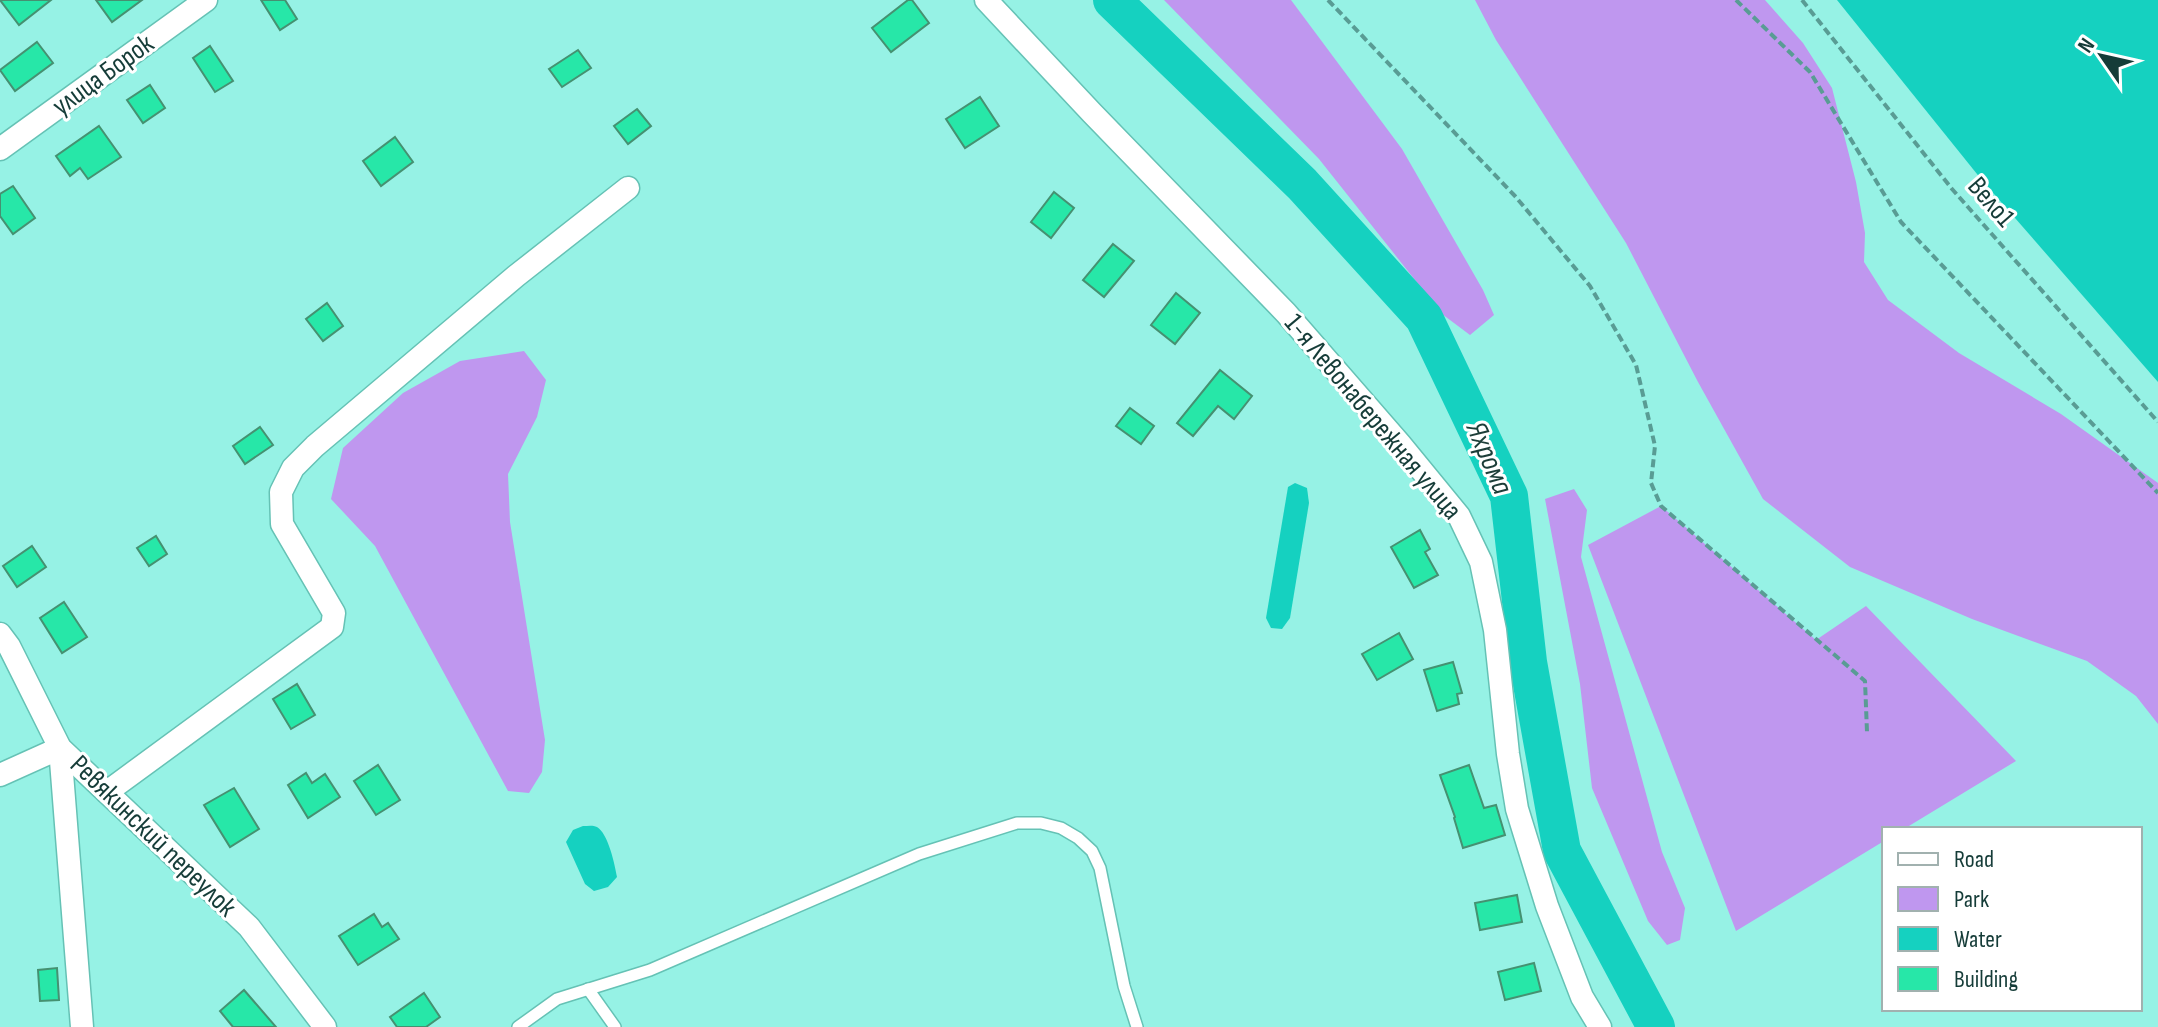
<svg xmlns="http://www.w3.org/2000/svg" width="2158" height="1027" viewBox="0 0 2158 1027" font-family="'Sofia Sans Condensed',sans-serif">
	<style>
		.green { fill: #bf97ef }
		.water { fill: #15d1c0 }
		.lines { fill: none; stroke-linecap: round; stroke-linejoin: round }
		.river { stroke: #15d1c0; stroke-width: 38 }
		.building { fill: #27e7a8; stroke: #459171; stroke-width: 2 }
		.lane-casing { stroke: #65c2b5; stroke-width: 14 }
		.street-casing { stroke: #65c2b5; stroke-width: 25 }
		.path { stroke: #599c94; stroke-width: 4; stroke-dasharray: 8 4; stroke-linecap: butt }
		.lane { stroke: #fff; stroke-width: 11 }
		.street { stroke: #fff; stroke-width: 22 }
		.labels { text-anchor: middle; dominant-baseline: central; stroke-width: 6; stroke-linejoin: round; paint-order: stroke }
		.street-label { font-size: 28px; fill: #153c38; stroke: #fff }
		.water-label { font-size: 30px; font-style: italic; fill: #1d3e39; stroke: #fff }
	</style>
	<rect width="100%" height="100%" fill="#96f2e5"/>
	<g class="green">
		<path d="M1164 0H1291L1402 149 1483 290 1494 315 1470 335 1442 314 1319 159Z"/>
		<path d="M1475 0H1765L1803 43 1832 88 1856 182 1865 233 1864 262 1888 300 1959 353 2061 414 2158 483V724L2136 696 2087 661 1972 619 1850 567 1763 499 1698 382 1626 243 1496 40Z"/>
		<path d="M524 351 546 380 537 417 508 474 510 522 545 740 542 772 529 793 508 791 375 546 331 499 343 448 403 393 460 361Z"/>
		<path d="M1574 489 1587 510 1581 557 1662 852 1685 908 1680 940 1667 945 1648 921 1592 788 1580 684 1545 499Z"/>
		<path d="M1661 506 1816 640 1866 606 2016 761 1904 829H1884V841L1736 931 1588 545Z"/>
	</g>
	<g class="water">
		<path d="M1837 0H2158V382L1981 179Z"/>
		<path d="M1295 483 1307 488 1309 503 1290 618 1282 629 1271 628 1266 618 1288 487Z"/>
		<path d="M583 826C588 826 593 825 597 827 608 833 615 865 617 877L608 887 594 891 585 884 566 842 573 830Z"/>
	</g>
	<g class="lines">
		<path class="river" d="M1112 0 1302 184 1424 318 1509 496 1528 662 1562 851 1656 1027"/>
	</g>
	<g class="building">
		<path d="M0 0H51L19 25Z"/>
		<path d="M96 0H142L112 22Z"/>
		<path d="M261 0H285L297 19 280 30Z"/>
		<path d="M908 0H912L929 23 891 52 872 28Z"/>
		<path d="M37 42 53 63 15 91 0 70Z"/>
		<path d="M210 46 233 81 215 92 193 58Z"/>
		<path d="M578 50 591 68 562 87 549 69Z"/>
		<path d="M150 85 165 108 143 123 127 100Z"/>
		<path d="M980 97 999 126 965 148 946 119Z"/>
		<path d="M637 109 651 126 628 144 614 126Z"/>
		<path d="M99 126 121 157 88 179 80 168 70 176 56 156Z"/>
		<path d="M395 137 413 162 381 186 363 161Z"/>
		<path d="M13 186 35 218 13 234 0 216V194Z"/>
		<path d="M1054 192 1074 208 1051 238 1031 222Z"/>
		<path d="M1113 244 1134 261 1104 297 1083 280Z"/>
		<path d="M1176 293 1200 313 1175 344 1151 325Z"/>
		<path d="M327 303 343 326 323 341 306 319Z"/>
		<path d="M1220 370 1252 396 1234 419 1218 406 1193 436 1177 423Z"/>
		<path d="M1130 408 1154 426 1141 444 1116 426Z"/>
		<path d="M260 427 273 445 245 464 233 446Z"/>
		<path d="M1420 530 1430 549 1425 552 1438 575 1414 588 1391 547Z"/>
		<path d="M156 536 167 554 149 566 137 548Z"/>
		<path d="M32 546 46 567 17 587 3 566Z"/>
		<path d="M64 602 87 637 62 653 40 618Z"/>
		<path d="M1399 633 1413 659 1377 680 1362 654Z"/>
		<path d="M1453 662 1462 693 1457 694 1459 704 1437 711 1424 670Z"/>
		<path d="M297 684 315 715 291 729 273 699Z"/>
		<path d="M378 765 400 800 376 815 354 781Z"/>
		<path d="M1469 765 1484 808 1496 805 1505 835 1463 848 1454 818 1455 817 1440 775Z"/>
		<path d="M306 773 312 783 325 774 340 797 308 818 288 785Z"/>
		<path d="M234 788 259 829 230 847 204 805Z"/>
		<path d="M1517 895 1522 922 1480 930 1475 903Z"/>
		<path d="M374 914 382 927 388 923 399 939 358 965 339 936Z"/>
		<path d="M1534 963 1541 991 1505 1000 1498 972Z"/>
		<path d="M57 968 59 1000 40 1001 38 970Z"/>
		<path d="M244 990 276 1027H233L220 1011Z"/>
		<path d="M424 993 440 1017 426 1027H397L390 1017Z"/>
	</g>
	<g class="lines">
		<g class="lane-casing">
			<g id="lane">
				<path d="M588 989 615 1027"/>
				<path d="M518 1027 557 999 650 970 919 854 1017 823H1041L1061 828 1078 838 1092 851 1100 868 1124 986 1137 1027"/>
			</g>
		</g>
		<g class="street-casing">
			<g id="street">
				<path d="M986 0 1092 113 1286 313 1400 444 1459 516 1481 562 1495 630 1508 754 1517 809 1547 906 1582 997 1600 1027"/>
				<path d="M0 149 206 0"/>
				<path d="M0 634 9 646 60 748 249 927 325 1027"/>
				<path d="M0 775 60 748 82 1027"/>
				<path d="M107 792 332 627 334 613 282 524 281 492 293 468 315 446 516 276 628 188"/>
			</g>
		</g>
		<g class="path">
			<path d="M1328 0 1515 196 1590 286 1636 365 1655 446 1651 483 1661 506 1865 681 1867 732"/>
			<path d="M1736 0 1810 72 1901 222 2158 493"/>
			<path d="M1802 0 1952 189 2158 422"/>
		</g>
		<use href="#lane" class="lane"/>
		<use href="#street" class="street"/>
	</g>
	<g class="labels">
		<g class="street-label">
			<text transform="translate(103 75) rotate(-36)">улица Борок</text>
			<text transform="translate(1991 202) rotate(49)">Вело1</text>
			<text transform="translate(1373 417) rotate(50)">1-я Левонабережная улица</text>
			<text transform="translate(153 836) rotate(44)">Ревякинский переулок</text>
		</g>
		<g class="water-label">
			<text transform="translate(1489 458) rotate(67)">Яхрома</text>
		</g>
	</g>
	<rect x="1882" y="827" width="260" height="184" fill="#ffffff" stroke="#a1b1af" stroke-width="2"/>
	<rect x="1898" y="853" width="40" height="12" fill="#ffffff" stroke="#a1b1af" stroke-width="2"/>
	<text x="1954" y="867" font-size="24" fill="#153c38">Road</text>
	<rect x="1898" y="887" width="40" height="24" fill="#bf97ef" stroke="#a1b1af" stroke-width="2"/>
	<text x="1954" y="907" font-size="24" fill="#153c38">Park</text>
	<rect x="1898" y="927" width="40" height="24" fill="#15d1c0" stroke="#a1b1af" stroke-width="2"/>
	<text x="1954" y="947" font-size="24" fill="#153c38">Water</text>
	<rect x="1898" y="967" width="40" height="24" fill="#27e7a8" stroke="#a1b1af" stroke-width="2"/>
	<text x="1954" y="987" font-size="24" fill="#153c38">Building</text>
	<g transform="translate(2102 56) rotate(304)" stroke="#ffffff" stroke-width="6" paint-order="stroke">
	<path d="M0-6L14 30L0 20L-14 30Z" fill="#153c38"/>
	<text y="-12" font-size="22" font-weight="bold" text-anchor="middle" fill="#153c38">N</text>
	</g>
</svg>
